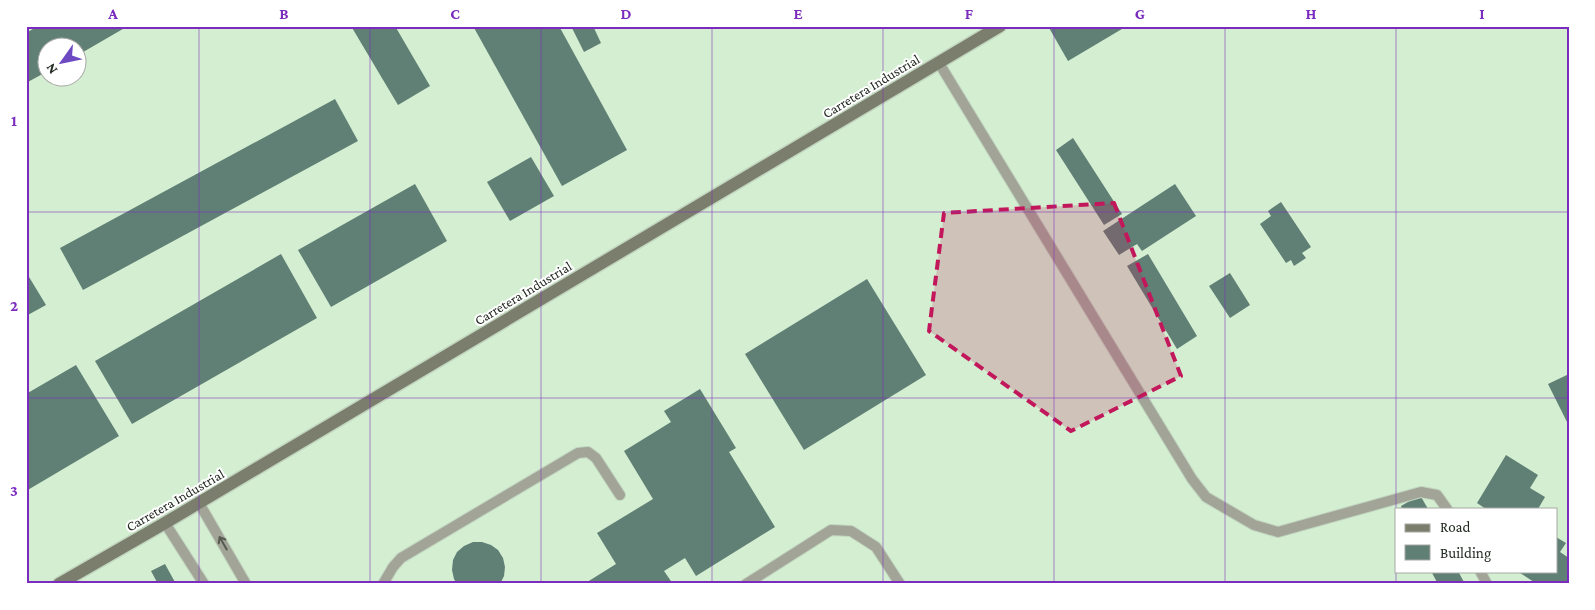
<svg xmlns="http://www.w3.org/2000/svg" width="1595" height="610" viewBox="0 0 1595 610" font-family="'Crimson Pro',serif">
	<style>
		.built { fill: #d3eed1; fill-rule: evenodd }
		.building { fill: #607f75 }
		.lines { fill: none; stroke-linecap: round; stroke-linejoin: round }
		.service-casing { stroke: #c1d5bf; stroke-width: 12 }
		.secondary-casing { stroke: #c1d5bf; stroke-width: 15 }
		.service { stroke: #a2a498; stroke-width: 10 }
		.secondary { stroke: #7c7e6d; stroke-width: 12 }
		.oneway { stroke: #555b51 }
		.marked { fill: #c2185b; fill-opacity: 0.2; stroke: #c2185b; stroke-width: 4; stroke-dasharray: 10 6; stroke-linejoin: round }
		.grid { fill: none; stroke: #7b2cbf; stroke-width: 1; stroke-opacity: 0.55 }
		.labels { text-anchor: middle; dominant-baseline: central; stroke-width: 4; stroke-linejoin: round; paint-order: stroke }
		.street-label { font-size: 14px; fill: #222a21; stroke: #fff }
		.neatline { fill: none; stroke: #7b2cbf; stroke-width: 2 }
		.grid-label { font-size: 16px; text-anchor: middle; font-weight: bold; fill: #7b2cbf }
	</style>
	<rect width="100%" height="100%" fill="#e4fae2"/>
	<path class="built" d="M26 26H1569V584H26ZM48 48H78V78H48ZM1396 509H1556V571H1396Z"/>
	<g class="building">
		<path d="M38 26H128L78 55V48H48V71L26 83V33Z"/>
		<path d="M351 26H395L430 86 398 105Z"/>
		<path d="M473 26H559L627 150 562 186Z"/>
		<path d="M571 26H593L601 43 584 52Z"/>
		<path d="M1048 26H1127L1068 61Z"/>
		<path d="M335 99 358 141 83 290 60 248Z"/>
		<path d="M1073 138 1122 214 1104 225 1056 150Z"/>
		<path d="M531 157 554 196 510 221 487 182Z"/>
		<path d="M415 184 447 241 331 307 298 250Z"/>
		<path d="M1175 184 1196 216 1142 251 1137 244 1119 255 1103 231Z"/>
		<path d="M1281 202 1311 247 1302 253 1306 258 1294 266 1291 260 1286 263 1260 224 1271 216 1268 211Z"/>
		<path d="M281 254 317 318 132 424 95 361Z"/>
		<path d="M1148 254 1197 336 1177 349 1127 266Z"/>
		<path d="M26 272 46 305 26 316Z"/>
		<path d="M1230 273 1250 305 1230 318 1209 286Z"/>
		<path d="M867 279 926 375 804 450 745 354Z"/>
		<path d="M76 365 119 436 26 491V394Z"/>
		<path d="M1569 374V426L1548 384Z"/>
		<path d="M700 389 736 448 729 452 775 527 696 576 685 558 664 571 673 584H584L616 564 597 533 653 499 624 451 671 422 664 411Z"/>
		<path d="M1506 455 1538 475 1530 488 1545 497 1538 509H1486L1477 503Z"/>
		<path d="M1420 495 1428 509H1402L1401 506Z"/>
		<path d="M1556 537 1566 543 1560 552 1569 558V584H1537L1517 571H1556Z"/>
		<path d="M473 542H482L491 545 498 550 503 558 505 567 504 576 500 584H457L454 579 452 570 453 560 457 552 464 546Z"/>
		<path d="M165 564 176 584H158L151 571Z"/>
		<path d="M1431 571H1458L1465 584H1438Z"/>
	</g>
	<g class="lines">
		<g class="service-casing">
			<g id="service">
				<path d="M939 63 1192 479 1206 497 1254 525 1278 532 1421 492 1437 495 1447 509"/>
				<path d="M199 503 246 584"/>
				<path d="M165 523 204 584"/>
				<path d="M1480 571 1487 584"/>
				<path d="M383 584 393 567 401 558 578 453 588 452 596 458 620 495"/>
				<path d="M746 584 831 530 851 531 876 547 900 584"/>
			</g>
		</g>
		<g class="secondary-casing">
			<path id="secondary" d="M59 584 165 523 1000 26"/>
		</g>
		<use href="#service" class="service"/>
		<use href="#secondary" class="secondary"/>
	</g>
	<defs><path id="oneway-shaft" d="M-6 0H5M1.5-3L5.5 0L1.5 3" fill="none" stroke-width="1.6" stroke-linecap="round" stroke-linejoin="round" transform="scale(1.25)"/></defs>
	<use class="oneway" href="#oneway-shaft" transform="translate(223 543) rotate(-120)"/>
	<path class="marked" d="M1114 203 1181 376 1071 431 929 331 944 213Z"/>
	<path class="grid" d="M199 26V584M370 26V584M541 26V584M712 26V584M883 26V584M1054 26V584M1225 26V584M1396 26V509M26 212H1569M26 398H1569M1396 571V584"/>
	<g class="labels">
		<g class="street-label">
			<text transform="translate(871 86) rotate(-31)">Carretera Industrial</text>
			<text transform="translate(523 293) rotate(-31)">Carretera Industrial</text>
			<text transform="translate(175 500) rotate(-30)">Carretera Industrial</text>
		</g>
	</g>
	<rect width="1595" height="610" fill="none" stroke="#ffffff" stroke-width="55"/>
	<rect x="1395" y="508" width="162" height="65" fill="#ffffff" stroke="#a7aaa6"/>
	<rect x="1405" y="524" width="25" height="8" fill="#7c7e6d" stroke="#a7aaa6"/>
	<text x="1440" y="532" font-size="15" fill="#222a21">Road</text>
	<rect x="1405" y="545" width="25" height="15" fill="#607f75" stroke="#a7aaa6"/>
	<text x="1440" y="558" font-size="15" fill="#222a21">Building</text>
	<g transform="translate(62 62) rotate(237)"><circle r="24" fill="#ffffff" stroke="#a7aaa6"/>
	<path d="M0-4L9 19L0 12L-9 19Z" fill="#6d49c2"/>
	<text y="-8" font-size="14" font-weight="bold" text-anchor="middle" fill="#222a21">N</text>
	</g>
	<rect x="28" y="28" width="1540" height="554" class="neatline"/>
	<g class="grid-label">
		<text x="113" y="19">A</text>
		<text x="284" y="19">B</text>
		<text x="455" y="19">C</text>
		<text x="626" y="19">D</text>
		<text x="798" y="19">E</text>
		<text x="969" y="19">F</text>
		<text x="1140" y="19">G</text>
		<text x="1311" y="19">H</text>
		<text x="1482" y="19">I</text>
		<text x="14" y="126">1</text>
		<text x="14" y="311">2</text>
		<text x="14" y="496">3</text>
	</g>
</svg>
